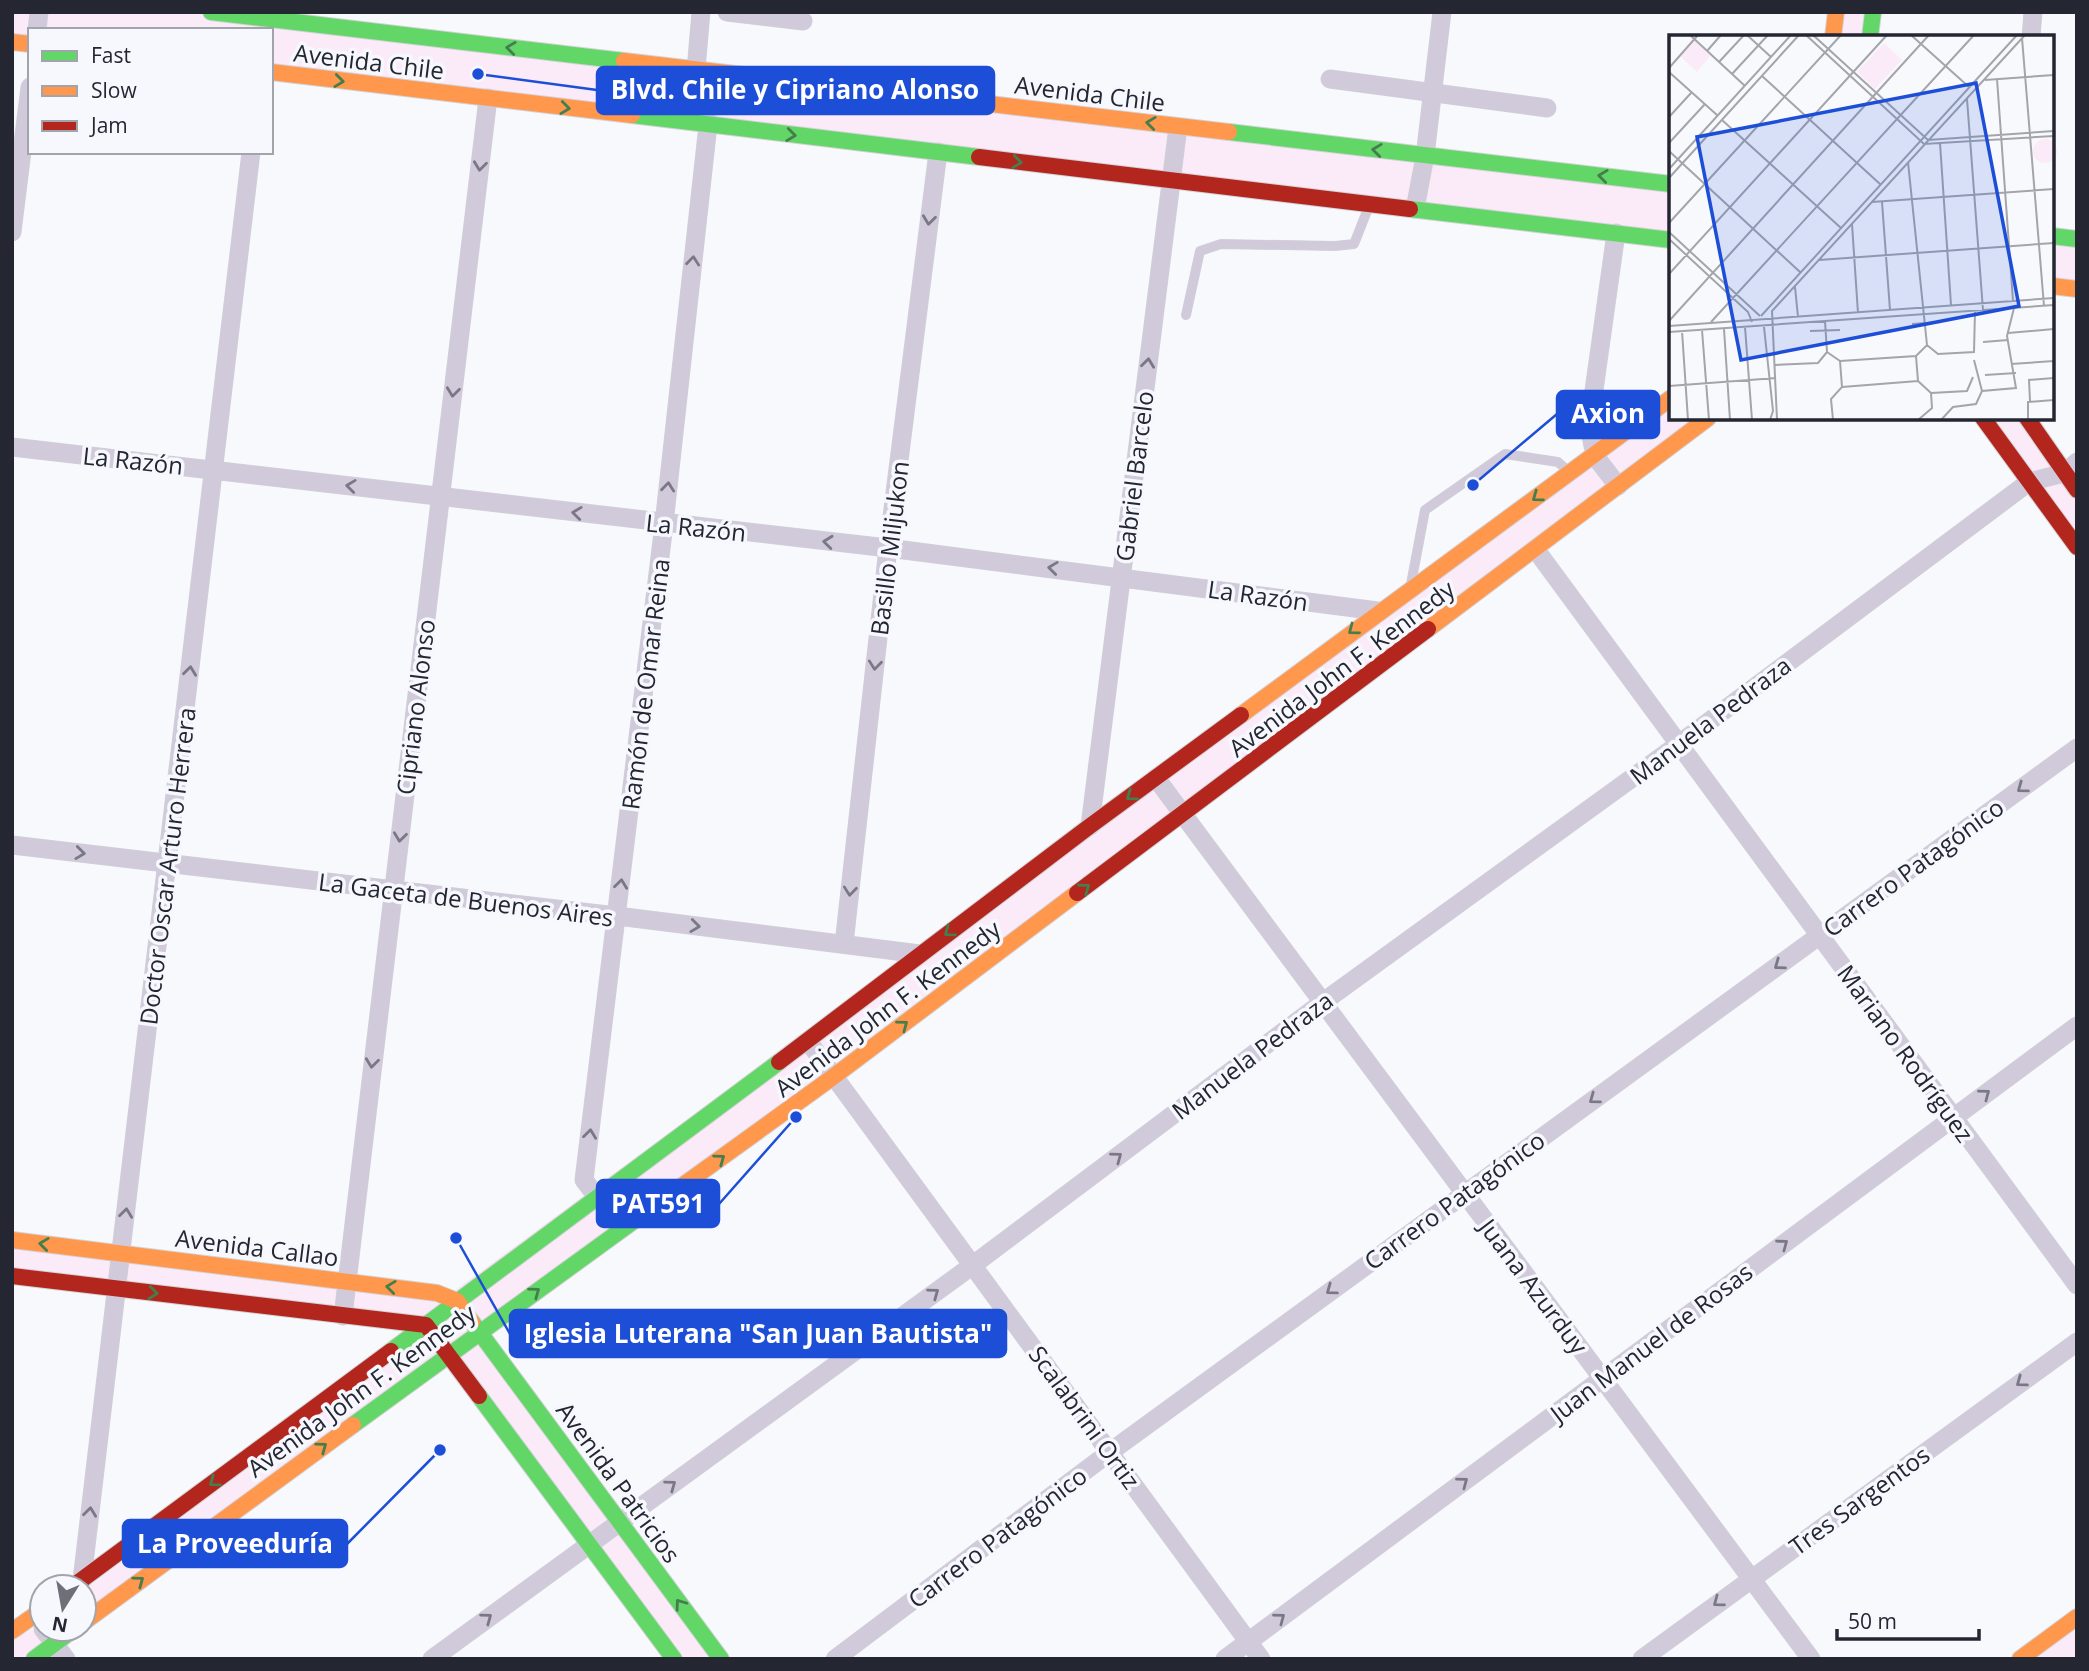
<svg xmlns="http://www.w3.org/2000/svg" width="2089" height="1671" viewBox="0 0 2089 1671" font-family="'Open Sans',sans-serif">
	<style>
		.green { fill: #fbebf8 }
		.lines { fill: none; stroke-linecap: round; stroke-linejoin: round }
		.lane-casing { stroke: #d3d3d7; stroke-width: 10 }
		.street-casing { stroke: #d3d3d7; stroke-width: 19 }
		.fast-casing { stroke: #d3d3d7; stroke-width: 18 }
		.slow-casing { stroke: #d3d3d7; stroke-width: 18 }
		.jam-casing { stroke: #d3d3d7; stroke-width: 18 }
		.lane { stroke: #d1cadb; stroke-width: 9 }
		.street { stroke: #d1cadb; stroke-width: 18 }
		.fast { stroke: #63d668; stroke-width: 16 }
		.slow { stroke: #ff974d; stroke-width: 16 }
		.jam { stroke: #b3261e; stroke-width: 16 }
		.oneway { stroke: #447e4c }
		.oneway2 { stroke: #7a7886 }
		.labels { text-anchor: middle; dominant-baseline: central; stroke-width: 7; stroke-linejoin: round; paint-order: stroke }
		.street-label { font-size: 24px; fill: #242631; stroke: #f6f8fe }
		.inset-road { fill: none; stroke: #a3a5ab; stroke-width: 2 }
		.view { fill: #1d4ed8; fill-opacity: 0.15; stroke: #1d4ed8; stroke-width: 3.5 }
		.inset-edge { fill: none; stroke: #242631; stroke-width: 3.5 }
		.leader { fill: none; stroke: #1d4ed8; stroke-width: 2.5 }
		.callout-dot { fill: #1d4ed8; stroke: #f6f8fe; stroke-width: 2.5 }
		.callout { fill: #1d4ed8; stroke: #1d4ed8; stroke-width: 2.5 }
		.callout-label { font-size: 26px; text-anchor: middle; font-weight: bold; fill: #fff }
	</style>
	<rect width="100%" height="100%" fill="#f8f9fc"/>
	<g class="green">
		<path d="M12 12H211L1671 184V240L271 72V30H30V44L12 42Z"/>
		<path d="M1836 12H1873L1870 37H1833Z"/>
		<path d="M2052 236 2077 239V289L2052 286Z"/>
		<path d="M1671 398V418H1708L480 1331 721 1659H674L448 1355 84 1622V1587L425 1326 12 1276V1240L447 1296Z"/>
		<path d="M1983 418H2027L2077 490V547Z"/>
		<path d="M2077 1617V1659H2020Z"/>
		<path d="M42 1629H74L34 1659H12V1631Z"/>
	</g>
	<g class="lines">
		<g class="lane-casing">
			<g id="lane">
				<path d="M1186 315 1200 251 1221 244 1335 246 1354 244 1369 206"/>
				<path d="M1411 584 1425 510 1505 454 1558 462 1569 472"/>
			</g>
		</g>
		<g class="street-casing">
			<g id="street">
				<path d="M727 12 803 21"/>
				<path d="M37 30 39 12"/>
				<path d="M2031 37 2033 12"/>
				<path d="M1330 79 1547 108"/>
				<path d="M1415 209 1425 156 1442 12"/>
				<path d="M12 232 30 87"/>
				<path d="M1616 233 1589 426 1595 456 1618 486"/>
				<path d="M12 447 888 548 1378 611"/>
				<path d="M1536 550 2077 1285"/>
				<path d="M1156 778 1811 1659"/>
				<path d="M1090 826 1178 127"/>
				<path d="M12 845 617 916 920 954"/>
				<path d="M844 944 888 548 938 152"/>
				<path d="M808 1041 1261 1659"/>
				<path d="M597 1197 584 1180 664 524 708 125 696 70 701 12"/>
				<path d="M343 1316 488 98"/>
				<path d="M82 1580 251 152"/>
				<path d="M43 1629 66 1659"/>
				<path d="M432 1659 973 1265 1323 1002 1679 744 2029 482 2064 473 2077 462"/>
				<path d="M835 1659 1110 1452 2077 748"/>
				<path d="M1225 1659 2077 1026"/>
				<path d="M1642 1659 2077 1342"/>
			</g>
		</g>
		<g class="fast-casing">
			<g id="fast">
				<path d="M211 12 624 61"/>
				<path d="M1870 37 1873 12"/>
				<path d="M632 115 979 157"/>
				<path d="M1229 132 1671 184"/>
				<path d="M1410 209 1671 240"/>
				<path d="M2052 236 2077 239"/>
				<path d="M472 1322 721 1659"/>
				<path d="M391 1351 779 1062"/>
				<path d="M479 1396 674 1659"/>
				<path d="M353 1425 675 1191"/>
				<path d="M34 1659 74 1629"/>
			</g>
		</g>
		<g class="slow-casing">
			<g id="slow">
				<path d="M1833 37 1836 12"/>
				<path d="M12 42 30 44"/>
				<path d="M624 61 1229 132"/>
				<path d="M271 72 632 115"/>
				<path d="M2052 286 2077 289"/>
				<path d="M1428 629 1708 418"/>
				<path d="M1241 715 1671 398"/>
				<path d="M675 1191 833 1077 1077 893"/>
				<path d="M12 1240 437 1293 457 1301 472 1322"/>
				<path d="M84 1622 353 1425"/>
				<path d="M12 1631 42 1610"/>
				<path d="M2020 1659 2077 1617"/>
			</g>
		</g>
		<g class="jam-casing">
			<g id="jam">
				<path d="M979 157 1410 209"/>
				<path d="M1983 418 2077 547"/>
				<path d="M2027 418 2077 490"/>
				<path d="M1077 893 1428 629"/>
				<path d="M779 1062 1090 826 1241 715"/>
				<path d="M12 1276 426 1325 479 1396"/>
				<path d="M72 1587 391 1351"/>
			</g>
		</g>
		<use href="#lane" class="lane"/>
		<use href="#street" class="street"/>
		<use href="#fast" class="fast"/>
		<use href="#slow" class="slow"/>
		<use href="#jam" class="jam"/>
	</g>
	<defs><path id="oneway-chevron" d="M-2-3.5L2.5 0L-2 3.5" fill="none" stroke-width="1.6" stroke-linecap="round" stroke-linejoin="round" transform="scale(1.75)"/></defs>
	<g class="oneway">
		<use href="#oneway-chevron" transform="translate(511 48) rotate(-173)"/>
		<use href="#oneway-chevron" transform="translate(339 81) rotate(7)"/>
		<use href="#oneway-chevron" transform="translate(565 108) rotate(7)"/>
		<use href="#oneway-chevron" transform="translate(1151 123) rotate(-173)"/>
		<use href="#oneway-chevron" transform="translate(791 135) rotate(7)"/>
		<use href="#oneway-chevron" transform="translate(1377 150) rotate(-173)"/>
		<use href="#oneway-chevron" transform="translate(1017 162) rotate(7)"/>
		<use href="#oneway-chevron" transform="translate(1603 176) rotate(-173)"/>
		<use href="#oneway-chevron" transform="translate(1537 497) rotate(144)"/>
		<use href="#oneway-chevron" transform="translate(1353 630) rotate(143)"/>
		<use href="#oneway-chevron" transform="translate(1131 796) rotate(144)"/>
		<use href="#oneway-chevron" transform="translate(1085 888) rotate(-37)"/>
		<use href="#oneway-chevron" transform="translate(949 932) rotate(143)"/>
		<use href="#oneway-chevron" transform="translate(903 1025) rotate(-37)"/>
		<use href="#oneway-chevron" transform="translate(720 1159) rotate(-36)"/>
		<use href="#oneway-chevron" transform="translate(44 1244) rotate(-173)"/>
		<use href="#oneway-chevron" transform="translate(391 1287) rotate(-173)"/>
		<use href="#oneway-chevron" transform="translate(535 1292) rotate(-36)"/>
		<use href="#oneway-chevron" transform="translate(153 1293) rotate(7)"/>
		<use href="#oneway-chevron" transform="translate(322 1447) rotate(-36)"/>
		<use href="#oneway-chevron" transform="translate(214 1482) rotate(144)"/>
		<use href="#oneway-chevron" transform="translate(139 1581) rotate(-36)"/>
		<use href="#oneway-chevron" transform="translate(680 1604) rotate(-126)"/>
	</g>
	<g class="oneway2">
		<use href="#oneway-chevron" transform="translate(480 166) rotate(97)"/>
		<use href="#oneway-chevron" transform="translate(929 220) rotate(97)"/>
		<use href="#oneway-chevron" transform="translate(693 261) rotate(-84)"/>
		<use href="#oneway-chevron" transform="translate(1148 363) rotate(-83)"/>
		<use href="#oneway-chevron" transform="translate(453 392) rotate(97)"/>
		<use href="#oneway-chevron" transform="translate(351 486) rotate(-173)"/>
		<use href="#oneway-chevron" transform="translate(668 487) rotate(-84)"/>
		<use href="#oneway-chevron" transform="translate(577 513) rotate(-173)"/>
		<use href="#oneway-chevron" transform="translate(828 542) rotate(-174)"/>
		<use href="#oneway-chevron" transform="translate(1053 568) rotate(-173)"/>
		<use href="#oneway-chevron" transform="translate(875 665) rotate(96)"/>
		<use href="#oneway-chevron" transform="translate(190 671) rotate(-83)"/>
		<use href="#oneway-chevron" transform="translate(2022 788) rotate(144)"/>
		<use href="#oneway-chevron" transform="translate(400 837) rotate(97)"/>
		<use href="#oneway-chevron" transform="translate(80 853) rotate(7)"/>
		<use href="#oneway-chevron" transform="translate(621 884) rotate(-83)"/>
		<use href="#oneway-chevron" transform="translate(850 891) rotate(96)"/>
		<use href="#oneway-chevron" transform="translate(695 926) rotate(7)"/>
		<use href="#oneway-chevron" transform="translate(1779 965) rotate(144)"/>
		<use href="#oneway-chevron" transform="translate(372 1063) rotate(97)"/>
		<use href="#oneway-chevron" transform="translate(1985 1094) rotate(-37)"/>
		<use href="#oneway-chevron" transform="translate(1594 1099) rotate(144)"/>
		<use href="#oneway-chevron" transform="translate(590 1134) rotate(-83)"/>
		<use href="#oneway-chevron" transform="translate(1117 1157) rotate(-37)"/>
		<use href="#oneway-chevron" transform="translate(126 1213) rotate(-83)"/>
		<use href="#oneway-chevron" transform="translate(1783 1244) rotate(-37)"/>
		<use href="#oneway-chevron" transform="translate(1331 1290) rotate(144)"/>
		<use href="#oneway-chevron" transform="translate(934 1293) rotate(-36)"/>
		<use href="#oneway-chevron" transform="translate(2021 1382) rotate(144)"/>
		<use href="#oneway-chevron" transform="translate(1463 1482) rotate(-37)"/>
		<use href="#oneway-chevron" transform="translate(671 1485) rotate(-36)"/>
		<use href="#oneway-chevron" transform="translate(90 1512) rotate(-83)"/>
		<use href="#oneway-chevron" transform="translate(1718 1602) rotate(143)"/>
		<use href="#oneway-chevron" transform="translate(487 1618) rotate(-36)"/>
		<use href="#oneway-chevron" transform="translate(1280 1618) rotate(-37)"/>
	</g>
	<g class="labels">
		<g class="street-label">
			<text transform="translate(369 61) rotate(7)">Avenida Chile</text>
			<text transform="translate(1090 93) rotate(7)">Avenida Chile</text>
			<text transform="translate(133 460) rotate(6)">La Razón</text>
			<text transform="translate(1134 476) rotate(-83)">Gabriel Barcelo</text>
			<text transform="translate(696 527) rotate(6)">La Razón</text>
			<text transform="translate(889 548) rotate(-83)">Basillo Miljukon</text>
			<text transform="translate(1258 595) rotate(8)">La Razón</text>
			<text transform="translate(1341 668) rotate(-37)">Avenida John F. Kennedy</text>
			<text transform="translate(645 684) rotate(-83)">Ramón de Omar Reina</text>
			<text transform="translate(415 707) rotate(-83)">Cipriano Alonso</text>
			<text transform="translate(1710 720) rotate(-37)">Manuela Pedraza</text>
			<text transform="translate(167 866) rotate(-83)">Doctor Oscar Arturo Herrera</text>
			<text transform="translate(1913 867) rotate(-36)">Carrero Patagónico</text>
			<text transform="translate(466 899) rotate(7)">La Gaceta de Buenos Aires</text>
			<text transform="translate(887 1008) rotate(-37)">Avenida John F. Kennedy</text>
			<text transform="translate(1906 1053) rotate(54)">Mariano Rodríguez</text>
			<text transform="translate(1252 1055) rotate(-37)">Manuela Pedraza</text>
			<text transform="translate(1454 1200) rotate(-36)">Carrero Patagónico</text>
			<text transform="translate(257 1247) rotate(7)">Avenida Callao</text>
			<text transform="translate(1534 1286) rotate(53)">Juana Azurduy</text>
			<text transform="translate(1651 1342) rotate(-37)">Juan Manuel de Rosas</text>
			<text transform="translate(361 1390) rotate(-36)">Avenida John F. Kennedy</text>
			<text transform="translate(1085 1417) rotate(54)">Scalabrini Ortiz</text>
			<text transform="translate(619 1482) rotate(54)">Avenida Patricios</text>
			<text transform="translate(1859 1500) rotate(-36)">Tres Sargentos</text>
			<text transform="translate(997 1537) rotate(-37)">Carrero Patagónico</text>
		</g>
	</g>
	<g transform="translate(1669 35)">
		<rect width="385" height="385" fill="#f8f9fc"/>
		<path d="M26 5 41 21 28 37 11 21ZM215 8 233 25 206 54 188 37ZM364 116a12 12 0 1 1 24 0a12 12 0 1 1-24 0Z" fill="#fbebf8"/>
		<path class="inset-road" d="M21 0 76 51M78 0 102 22M137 0 255 109 385 101M144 0 259 105 385 96M242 0 300 52M353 3 375 271M38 16 52 0M50 27 75 0M0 33 29 0M0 37 48 80M63 39 99 0M93 41 211 149M328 44 344 266M316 45 385 40M298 64 314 275M0 82 22 58M53 85 172 193M0 108 36 69M271 108 282 270M0 116 131 237M239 127 258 310M0 134 122 0M0 143 130 0M203 167 385 154M213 167 221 275M0 188 172 0M183 189 189 278M0 197 91 281M0 204 79 277 83 287M150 225 385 208M0 239 218 0M126 252 129 282M92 281 348 0M0 286 260 0M156 286 158 317 171 326 173 352 162 364 164 385M42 287 305 0M243 289 272 287M0 291 385 263M76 292 83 385M95 292 104 376 101 385M55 294 61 385M33 295 40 385M13 296 19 385M141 296 171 295M0 297 385 270M339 298 385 294M314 307 339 305M247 321 249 346 262 358 263 373 249 385M305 325 313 356M171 326 247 321 258 310 269 319 305 317 306 276M342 329 385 326M106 330 149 328 158 317M316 340 347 338M0 351 107 343M173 352 249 346M262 358 298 356 304 342M361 366 360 345 385 343M108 385 103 276 356 0M272 385 284 372 307 369 313 356 347 353 338 301 345 273M359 385V367L385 365"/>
		<path class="view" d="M307 48 350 271 72 325 28 102Z"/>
		<rect width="385" height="385" class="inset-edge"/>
	</g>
	<path class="leader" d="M478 74L597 90M1473 485L1557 414M796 1117L719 1204M456 1238L510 1334M440 1450L347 1544"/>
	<g class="callout-dot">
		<circle cx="478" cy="74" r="7"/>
		<circle cx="1473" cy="485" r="7"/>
		<circle cx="796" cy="1117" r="7"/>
		<circle cx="456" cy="1238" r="7"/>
		<circle cx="440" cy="1450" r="7"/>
	</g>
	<g class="callout">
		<rect x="597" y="67" width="397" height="47" rx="7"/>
		<rect x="1557" y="391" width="102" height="47" rx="7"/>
		<rect x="597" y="1180" width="122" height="47" rx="7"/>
		<rect x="510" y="1310" width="496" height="47" rx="7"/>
		<rect x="123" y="1520" width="224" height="47" rx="7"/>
	</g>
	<g class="callout-label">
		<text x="795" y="99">Blvd. Chile y Cipriano Alonso</text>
		<text x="1608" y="423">Axion</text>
		<text x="658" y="1213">PAT591</text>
		<text x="758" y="1343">Iglesia Luterana "San Juan Bautista"</text>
		<text x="235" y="1553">La Proveeduría</text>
	</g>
	<rect width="2089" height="1671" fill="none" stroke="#242631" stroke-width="28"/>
	<rect x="28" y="28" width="245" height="126" fill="#f6f8fe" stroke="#a2a4ac" stroke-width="2"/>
	<rect x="42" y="51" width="35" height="10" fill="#63d668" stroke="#a2a4ac" stroke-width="2"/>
	<text x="91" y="63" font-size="21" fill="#242631">Fast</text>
	<rect x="42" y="86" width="35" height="10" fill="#ff974d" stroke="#a2a4ac" stroke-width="2"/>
	<text x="91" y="98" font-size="21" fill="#242631">Slow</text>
	<rect x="42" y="121" width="35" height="10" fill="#b3261e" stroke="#a2a4ac" stroke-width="2"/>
	<text x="91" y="133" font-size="21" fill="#242631">Jam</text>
	<g transform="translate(63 1608) rotate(191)"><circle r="33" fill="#f6f8fe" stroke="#a2a4ac" stroke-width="2"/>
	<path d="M0-5L12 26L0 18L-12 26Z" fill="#6e7078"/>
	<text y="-10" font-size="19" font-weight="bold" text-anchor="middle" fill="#242631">N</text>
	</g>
	<path d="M1837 1629v10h142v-10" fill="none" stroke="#242631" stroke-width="3.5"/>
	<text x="1848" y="1629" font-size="21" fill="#242631" stroke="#f6f8fe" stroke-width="5" paint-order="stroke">50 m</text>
</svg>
